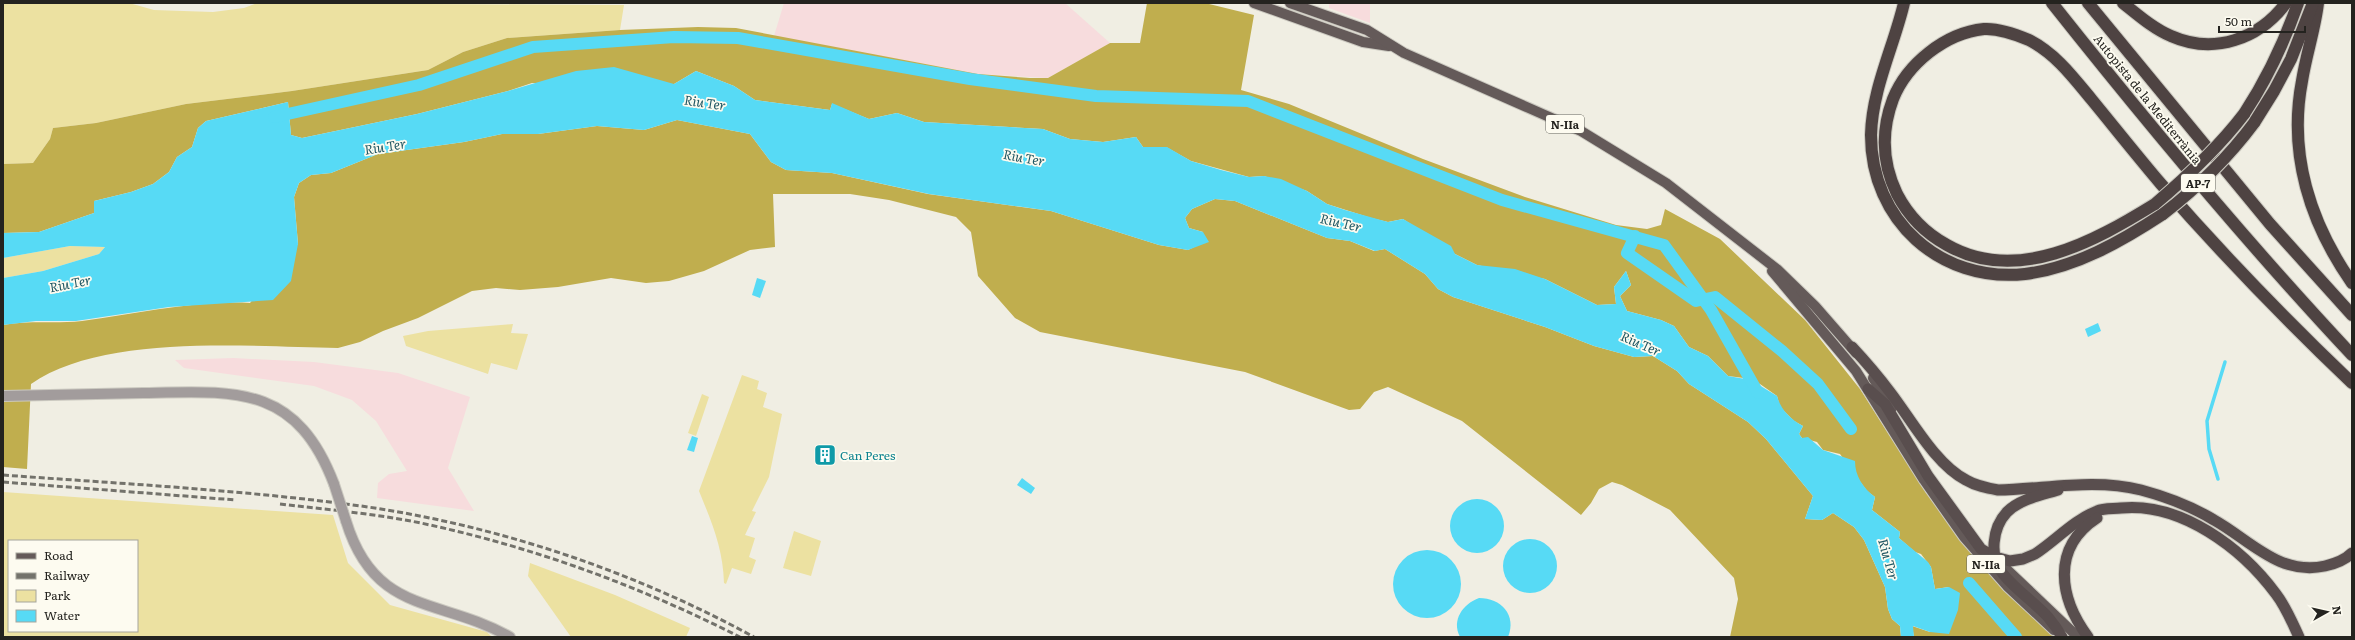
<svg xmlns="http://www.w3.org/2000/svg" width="2355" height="640" viewBox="0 0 2355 640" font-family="Literata,serif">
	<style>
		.industrial { fill: #f7dcdd }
		.green { fill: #ece1a1; fill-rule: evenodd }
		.forest { fill: #c0ae4e }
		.water { fill: #57daf5 }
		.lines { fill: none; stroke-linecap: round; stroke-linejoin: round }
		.stream { stroke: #57daf5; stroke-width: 3.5 }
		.canal { stroke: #57daf5; stroke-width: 12 }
		.tertiary-casing { stroke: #cbc9c0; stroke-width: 12 }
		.primary-casing { stroke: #cbc9c0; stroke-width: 12 }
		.trunk-casing { stroke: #cbc9c0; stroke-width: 13 }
		.motorway-casing { stroke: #cbc9c0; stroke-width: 14 }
		.tertiary { stroke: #a29c9c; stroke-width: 10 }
		.primary { stroke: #645a59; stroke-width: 10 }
		.trunk { stroke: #594e4e; stroke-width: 11 }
		.motorway { stroke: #4e4342; stroke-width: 12 }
		.rail { stroke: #73726b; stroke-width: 3; stroke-dasharray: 6 3; stroke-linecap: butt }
		.tertiary-bridge-casing { stroke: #cbc9c0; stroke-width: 12; stroke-linecap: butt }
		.motorway-bridge-casing { stroke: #cbc9c0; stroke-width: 14; stroke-linecap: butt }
		.tertiary-bridge { stroke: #a29c9c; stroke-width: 10 }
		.motorway-bridge { stroke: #4e4342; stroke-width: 12 }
		.labels { text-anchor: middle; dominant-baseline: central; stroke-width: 3.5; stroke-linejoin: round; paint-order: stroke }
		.shield { fill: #fdfbf0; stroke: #65645e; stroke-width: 1 }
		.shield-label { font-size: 11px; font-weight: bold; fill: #24231f }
		.street-label { font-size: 12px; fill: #24231f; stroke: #fdfbf0 }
		.culture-label { font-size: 12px; fill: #0d838f; stroke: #fdfbf0; text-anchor: start }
		.water-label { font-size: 13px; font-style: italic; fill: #205763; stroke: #fdfbf0 }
	</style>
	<rect width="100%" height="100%" fill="#f0eee3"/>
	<g class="industrial">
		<path d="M784 3H1065L1110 43 1048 78 978 74 774 36Z"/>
		<path d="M1329 3H1370V23L1329 8Z"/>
		<path d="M233 358 314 362 398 373 470 397 448 468 474 511 377 498 378 483 389 474 407 471 376 421 352 400 314 386 184 368 175 360Z"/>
	</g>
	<g class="green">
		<path d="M3 3H129L154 10 213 12 244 8 257 3 624 5 620 30 507 38 463 52 428 70 292 91 186 104 96 123 53 128 50 139 33 163 3 164Z"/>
		<path d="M70 246 105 247 99 254 43 271 3 278V258Z"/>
		<path d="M513 324 511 333 528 334 517 370 491 363 488 374 406 346 403 336 428 331Z"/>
		<path d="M742 375 759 381 757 389 767 393 763 407 782 414 769 477 752 511 756 512 745 535 755 538 749 557 756 560 751 574 732 568 726 584 724 583C723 548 712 523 699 491Z"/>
		<path d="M702 394 709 397 696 436 688 433Z"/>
		<path d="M3 492 333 515 348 563 390 605 487 632 492 637H3ZM9 541H137V631H9Z"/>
		<path d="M794 531 821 541 811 576 783 568Z"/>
		<path d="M530 563 615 595 690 628 686 637H571L528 576Z"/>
	</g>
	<g class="forest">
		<path d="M1147 3H1205L1254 15 1241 90 1289 104 1423 159 1525 197 1616 225 1647 229 1661 225 1665 209 1720 239 1805 320 1860 389 1926 493 1978 560 2054 637H1914L1912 626 1930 632 1949 587 1935 589 1931 567 1921 554 1915 552 1899 538 1900 532 1872 510 1875 497 1867 491 1840 454 1823 450 1817 442 1802 438 1799 434 1803 426 1794 421 1780 407 1777 396 1760 384 1744 378 1728 376 1708 356 1689 347 1674 326 1661 320 1627 311 1620 296 1631 285 1626 271 1614 287 1616 304 1597 305 1545 279 1477 265 1455 254 1403 219 1388 222 1371 218 1327 204 1307 191 1264 176 1249 177 1191 161 1166 147H1143L1136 137 1103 142 1070 139 1043 129 924 122 897 113 869 119 832 104 830 110 755 100 734 86 696 71 674 84 532 83 508 91 417 114 302 138 291 135 288 102 206 121 198 128 192 147 177 157 169 172 153 184 131 192 94 201V213L39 232 3 233V164L33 163 50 139 53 128 96 123 186 104 292 91 428 70 463 52 507 38 620 30 698 27 736 28 978 74 1030 78H1048L1110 43H1140Z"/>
		<path d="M677 120 750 134 771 162 786 170 832 173 928 194 1051 211 1159 245 1188 250 1198 245 1203 232 1189 228 1185 218 1192 209 1215 199 1235 201 1327 238 1350 241 1374 251 1385 249 1425 274 1438 289 1453 297 1545 327 1594 346 1634 357 1653 356 1677 371 1689 384 1748 422 1766 439 1813 496 1805 519 1822 520 1833 513 1854 527 1864 540 1885 587 1888 609 1892 619 1900 626 1901 637H1730L1738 599 1734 578 1670 510 1622 485 1612 482 1599 489 1591 503 1581 515 1462 421 1388 387 1374 392 1360 409 1349 410 1245 372 1040 332 1015 318 978 276 971 232 956 217 889 200 850 194H773L775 247 750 250 704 271 669 281 646 283 611 278 558 287 520 290 496 288 472 291 418 318 383 331 360 342 338 348C250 347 104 333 31 384L27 469 3 467V325C29 320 56 324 82 321 138 314 194 300 250 303L298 244 294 197 299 183 311 175 331 173 378 154 464 142 502 134H538L597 126 644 130Z"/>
	</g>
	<g class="water">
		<path d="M614 67 674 84 696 71 734 86 755 100 830 110 832 103 869 119 897 113 924 122 1043 129 1070 139 1103 142 1136 137 1143 147H1167L1191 161 1221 170 1249 177 1264 176 1281 179 1307 191 1327 204 1345 210 1388 222 1403 219 1451 246 1455 254 1477 265 1515 269 1545 279 1597 305 1616 304 1614 287 1626 271 1631 285 1620 296 1627 311 1661 320 1674 326 1689 347 1708 356 1728 376 1751 380 1777 396C1781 410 1790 419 1803 426L1799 434 1802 438 1808 437 1823 450 1855 461C1855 476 1863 488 1875 497L1872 510 1900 532 1899 538 1928 562 1931 567 1935 589 1949 587 1960 593 1958 610 1949 634 1930 632 1913 626 1914 637H1901L1900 626 1892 619 1888 609 1885 587 1864 540 1854 527 1833 513 1822 520 1805 519 1813 496 1766 439 1748 422 1689 384 1677 371 1653 356 1634 357 1594 346 1545 327 1453 297 1438 289 1425 274 1385 249 1375 251 1350 241 1327 238 1235 201 1215 199 1192 209 1185 218 1189 228 1203 232 1209 242 1188 250 1159 245 1051 211 929 194 832 173 786 170 771 162 750 134 677 120 644 130 597 126 538 134H502L464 142 378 154 331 173 311 175 299 183 294 197 298 244 291 281 273 300 169 307 76 321H36L3 325V278L43 271 99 254 105 247 70 246 3 258V233L39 232 94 213V201L131 192 153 184 169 172 177 157 192 147 198 128 206 121 288 102 291 135 302 138 417 114 508 91 576 71Z"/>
		<path d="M757 278 766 281 760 298 752 295Z"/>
		<path d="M2098 323 2101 331 2088 337 2085 329Z"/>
		<path d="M692 436 698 438 694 452 687 450Z"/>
		<path d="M1022 478 1035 488 1031 494 1017 485Z"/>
		<circle cx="1477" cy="526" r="27"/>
		<circle cx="1530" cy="566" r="27"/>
		<circle cx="1427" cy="584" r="34"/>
		<path d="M1479 598C1501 598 1517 615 1508 637H1460C1451 620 1463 604 1479 598Z"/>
	</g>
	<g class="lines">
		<path class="stream" d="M2218 479 2209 449 2207 421 2225 362"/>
		<g class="canal">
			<path d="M274 117 419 85 533 47 674 37 738 38 970 79 1096 96 1248 101 1502 200 1664 245 1711 310 1758 393"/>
			<path d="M1635 236 1627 253 1696 301 1715 297 1782 351 1818 384 1851 429"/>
			<path d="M1969 583 2016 637"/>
		</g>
		<g class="tertiary-casing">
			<g id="tertiary">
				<path d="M3 396C50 395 96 394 143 393 235 391 296 384 334 484"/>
				<path d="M346 521C375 616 440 597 510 637"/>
			</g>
		</g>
		<g class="primary-casing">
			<g id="primary">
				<path d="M1254 3 1363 42 1389 46"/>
				<path d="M1290 3 1367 30 1404 53 1581 131 1666 183 1778 270 1815 306 1856 353"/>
				<path d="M1772 271 1856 371 1924 480 1964 537 2007 586 2054 630"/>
				<path d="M1873 378 1892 408"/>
				<path d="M1998 561 2078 637"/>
			</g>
		</g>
		<g class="trunk-casing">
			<g id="trunk">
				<path d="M1852 347C1866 362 1878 376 1890 392 1911 419 1935 464 1966 480 1976 486 1987 488 1998 490 2046 489 2094 478 2141 490 2167 497 2191 506 2214 520 2250 540 2279 576 2325 566 2334 564 2345 560 2352 553"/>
				<path d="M1868 389 1885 404 1928 476 1981 549 1995 557 2010 561 2023 559 2035 554C2055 541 2074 520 2097 511 2104 508 2114 509 2121 508 2181 502 2242 548 2276 594 2286 607 2292 622 2299 637"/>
				<path d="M2058 490C2042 495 2020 499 2007 512 1992 528 1989 557 2003 574 2016 590 2034 602 2048 617 2053 623 2058 630 2062 637"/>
				<path d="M2088 637C2059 598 2051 548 2097 518"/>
			</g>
		</g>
		<g class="motorway-casing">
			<g id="motorway">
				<path d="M1904 3C1894 46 1872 89 1871 135 1871 220 1940 283 2025 274 2075 268 2122 241 2163 214"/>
				<path d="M2052 3C2148 124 2246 242 2352 355"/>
				<path d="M2088 3 2270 224 2352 315"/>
				<path d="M2123 3C2138 15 2154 29 2171 36 2214 55 2259 39 2286 3"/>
				<path d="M2318 3C2315 29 2306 55 2302 81 2288 154 2310 223 2352 283"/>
				<path d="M2244 114C2267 79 2284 43 2298 3"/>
				<path d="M2254 123 2274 91 2291 59 2313 3"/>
				<path d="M2155 204C2095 241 2017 285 1947 245 1925 233 1909 217 1897 194 1882 163 1881 131 1893 99 1907 64 1945 33 1984 29 1999 28 2015 34 2029 40 2056 54 2073 77 2092 100 2115 128 2138 157 2161 184 2222 254 2285 319 2352 383"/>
			</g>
		</g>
		<use href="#tertiary" class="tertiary"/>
		<use href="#primary" class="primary"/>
		<use href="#trunk" class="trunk"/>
		<use href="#motorway" class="motorway"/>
		<g class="rail">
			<path d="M3 475C124 484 247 490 368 507 502 527 635 572 754 637"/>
			<path d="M3 482 236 500"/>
			<path d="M280 504C330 510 381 514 430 525 539 549 641 587 740 637"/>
		</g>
		<g class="tertiary-bridge-casing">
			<path id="tertiary-bridge" d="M334 484 346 521"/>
		</g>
		<g class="motorway-bridge-casing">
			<g id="motorway-bridge">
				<path d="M2155 204C2188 176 2218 148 2244 114"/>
				<path d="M2163 214C2198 187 2228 158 2254 123"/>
			</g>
		</g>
		<use href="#tertiary-bridge" class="tertiary-bridge"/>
		<use href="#motorway-bridge" class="motorway-bridge"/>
	</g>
	<defs>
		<g id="building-square" transform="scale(1.15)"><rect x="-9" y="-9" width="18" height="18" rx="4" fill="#0f9aa8" stroke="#fdfbf0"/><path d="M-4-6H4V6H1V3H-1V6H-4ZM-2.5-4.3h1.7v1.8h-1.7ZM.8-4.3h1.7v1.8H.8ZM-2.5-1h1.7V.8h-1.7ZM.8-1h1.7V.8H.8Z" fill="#fff"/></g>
	</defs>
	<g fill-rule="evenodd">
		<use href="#building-square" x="825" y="455"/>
	</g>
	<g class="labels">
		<g class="shield">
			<rect x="1546" y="115" width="38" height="18" rx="3"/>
			<rect x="2181" y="174" width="34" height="18" rx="3"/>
			<rect x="1967" y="555" width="38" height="18" rx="3"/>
		</g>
		<g class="shield-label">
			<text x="1565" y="124">N-IIa</text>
			<text x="2198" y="183">AP-7</text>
			<text x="1986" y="564">N-IIa</text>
		</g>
		<g class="street-label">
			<text transform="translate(2148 99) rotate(51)">Autopista de la Mediterrània</text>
		</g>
		<g class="culture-label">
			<text x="840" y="455">Can Peres</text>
		</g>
		<g class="water-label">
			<text transform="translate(705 102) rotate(8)">Riu Ter</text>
			<text transform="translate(385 146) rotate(-9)">Riu Ter</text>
			<text transform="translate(1024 157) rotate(10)">Riu Ter</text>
			<text transform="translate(1341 222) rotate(13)">Riu Ter</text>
			<text transform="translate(70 283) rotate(-11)">Riu Ter</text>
			<text transform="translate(1641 343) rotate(23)">Riu Ter</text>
			<text transform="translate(1889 559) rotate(74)">Riu Ter</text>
		</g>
	</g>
	<rect width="2355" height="640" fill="none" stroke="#24231f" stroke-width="8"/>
	<rect x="8" y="540" width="130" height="92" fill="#fdfbf0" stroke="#a6a59c"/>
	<rect x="16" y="553" width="20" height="6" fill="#645a59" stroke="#a6a59c"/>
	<text x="44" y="560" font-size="12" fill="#24231f">Road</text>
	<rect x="16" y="573" width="20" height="6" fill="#73726b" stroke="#a6a59c"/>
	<text x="44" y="580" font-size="12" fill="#24231f">Railway</text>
	<rect x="16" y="590" width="20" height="12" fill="#ece1a1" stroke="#a6a59c"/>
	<text x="44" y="600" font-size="12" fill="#24231f">Park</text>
	<rect x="16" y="610" width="20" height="12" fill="#57daf5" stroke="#a6a59c"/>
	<text x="44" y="620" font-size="12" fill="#24231f">Water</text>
	<g transform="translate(2327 612) rotate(82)" stroke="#fdfbf0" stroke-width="3" paint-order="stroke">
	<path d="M0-3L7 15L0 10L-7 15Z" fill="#24231f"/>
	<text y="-6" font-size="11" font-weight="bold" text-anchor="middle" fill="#24231f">N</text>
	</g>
	<path d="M2219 26v6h86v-6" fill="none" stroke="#24231f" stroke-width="2"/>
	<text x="2225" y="26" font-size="12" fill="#24231f" stroke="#fdfbf0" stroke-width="3" paint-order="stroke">50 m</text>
</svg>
